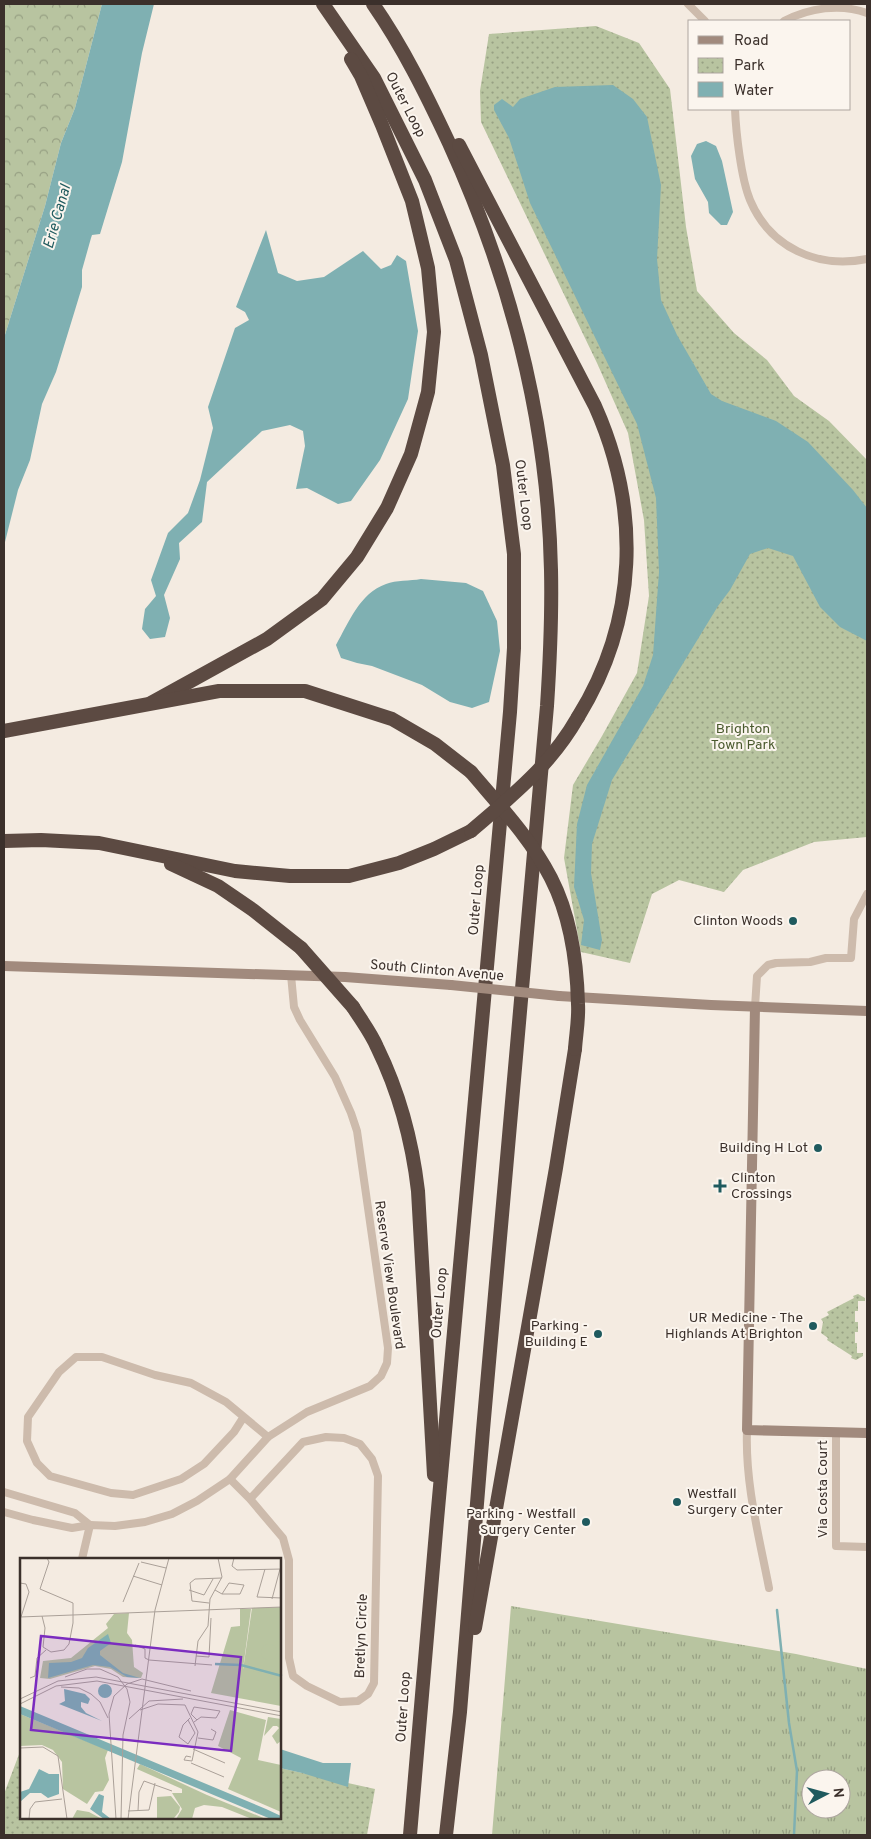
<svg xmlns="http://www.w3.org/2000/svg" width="871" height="1839" viewBox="0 0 871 1839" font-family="Overpass,sans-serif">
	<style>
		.grass { fill: url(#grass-tufts); fill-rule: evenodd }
		.forest { fill: url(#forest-crowns) }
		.park { fill: url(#park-dots) }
		.water { fill: #7fb0b2 }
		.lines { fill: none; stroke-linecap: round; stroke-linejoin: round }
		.stream { stroke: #7fb0b2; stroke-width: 2.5 }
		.street { stroke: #cdbbac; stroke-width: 8 }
		.secondary { stroke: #a18a7d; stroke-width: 10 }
		.highway { stroke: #5c4a42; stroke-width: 14 }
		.secondary-bridge { stroke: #a18a7d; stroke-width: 10 }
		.highway-bridge { stroke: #5c4a42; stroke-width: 14 }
		.poi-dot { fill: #1f5a5e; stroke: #fbf5ee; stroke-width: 2 }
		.labels { text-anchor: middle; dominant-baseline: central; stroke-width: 4; stroke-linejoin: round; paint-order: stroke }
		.street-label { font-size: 14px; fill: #3b302b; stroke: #fbf5ee }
		.park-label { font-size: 14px; fill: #4a5a2e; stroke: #fbf5ee }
		.poi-label { font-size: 14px; fill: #3b302b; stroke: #fbf5ee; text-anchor: end }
		.water-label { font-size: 15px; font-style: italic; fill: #1f5a5e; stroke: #fbf5ee }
		.inset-river { fill: none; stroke: #7fb0b2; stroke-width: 2.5 }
		.inset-road { fill: none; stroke: #aaa098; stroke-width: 1 }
		.view { fill: #7b2cbf; fill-opacity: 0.15; stroke: #7b2cbf; stroke-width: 2.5 }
		.inset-edge { fill: none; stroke: #3b302b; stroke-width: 2.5 }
	</style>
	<defs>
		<pattern id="grass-tufts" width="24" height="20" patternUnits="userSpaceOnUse" patternTransform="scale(1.25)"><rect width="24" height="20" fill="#b8c4a0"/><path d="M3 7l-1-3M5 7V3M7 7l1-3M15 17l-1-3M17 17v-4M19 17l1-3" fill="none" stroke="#97a083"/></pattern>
		<pattern id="forest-crowns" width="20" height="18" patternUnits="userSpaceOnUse" patternTransform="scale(1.25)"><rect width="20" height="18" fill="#b8c4a0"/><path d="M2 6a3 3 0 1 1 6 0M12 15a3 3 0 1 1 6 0" fill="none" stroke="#97a083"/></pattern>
		<pattern id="park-dots" width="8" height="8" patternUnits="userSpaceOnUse" patternTransform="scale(1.25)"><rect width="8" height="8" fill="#b8c4a0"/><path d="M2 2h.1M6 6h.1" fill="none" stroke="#97a083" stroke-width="1.8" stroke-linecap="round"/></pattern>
	</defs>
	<rect width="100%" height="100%" fill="#f4ebe1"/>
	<path class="grass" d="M511 1606 796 1654 867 1669V1835H492ZM811 1779H841V1809H811Z"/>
	<path class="forest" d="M4 4H102L75 108 61 143 45 206 4 338Z"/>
	<g class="park">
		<path d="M596 26 639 43 670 89 686 227 697 291 734 333 767 360 794 396 829 421 867 460V837L814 842 743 870 724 892 679 880 652 894 630 963 581 952 564 858 573 785 602 736 637 673 649 596 644 520 628 433 597 363 481 122 480 91 489 34Z"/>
		<path d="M858 1294 865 1298V1301H858V1311H855V1322H858V1332H855V1343H857V1353H863V1356L856 1360 851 1358 852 1356 827 1340 828 1338 821 1333 823 1322 821 1319 829 1315 827 1312 854 1298 853 1296Z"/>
		<path d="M21 1749V1818H280V1768L375 1789 367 1835H4V1794Z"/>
	</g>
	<g class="water">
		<path d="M102 4H154L142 53 122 162 100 234 92 235 91 238 82 270V287L75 310 56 372 42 404 30 460 18 490 4 546V338L45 206 61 143 75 108Z"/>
		<path d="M613 85 633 99 647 117 661 185 657 259 661 300 677 335 711 394 722 401 776 421 808 442 853 490 867 508V641L840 627 820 607 793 556 768 548 750 554 730 590 718 606 612 780 592 844 591 873 602 940 600 950 581 945 584 920 574 887 577 824 587 785 643 686 653 655 659 572 656 498 637 424 530 203 509 138 494 110V105L502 99 513 107 520 99 555 87Z"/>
		<path d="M706 141 716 146 722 161 733 212 727 225H721L709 213 708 202 695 179 691 156 697 144Z"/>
		<path d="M266 230 278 273 297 281 324 277 363 251 381 269 391 265 397 255 406 261 418 331 408 399 380 460 351 501 338 504 307 488 296 489 305 446 303 431 290 425 262 431 207 482 202 522 179 543 180 559 164 595 170 618 165 637 150 639 142 629 145 609 156 596 151 580 168 533 188 513 200 480 213 428 208 407 235 328 249 320 245 312 236 307Z"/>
		<path d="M421 579 466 583 483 591 497 621 500 651 489 702 472 708 450 702 422 685 372 666 357 663 341 658 336 645C349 622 360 593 386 584 396 580 410 581 421 579Z"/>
		<path d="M280 1749 323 1763H351L348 1787 302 1773 280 1768Z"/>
	</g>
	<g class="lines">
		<path class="stream" d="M777 1610 789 1723 797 1771 794 1835"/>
		<g class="street">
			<path d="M688 4 705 21"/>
			<path d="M784 21C809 8 840 3 867 13"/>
			<path d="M735 109C736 133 741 178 750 200 770 248 818 269 867 259"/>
			<path d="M755 1007 757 976 768 965 776 963 810 962 826 958H851L854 919 867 894"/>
			<path d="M243 1418 234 1432 204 1464 181 1479 133 1495 111 1493 50 1476 37 1463 27 1441 28 1417 59 1372 76 1357H102L155 1375 191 1383 226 1402 268 1437"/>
			<path d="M747 1430C745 1484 759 1536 769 1588"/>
			<path d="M836 1432V1546L867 1547"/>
			<path d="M230 1479 250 1499 283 1538 289 1560V1658L293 1676 307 1686 340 1702 358 1701 368 1694 374 1683 378 1476 372 1459 360 1444 344 1438 326 1437 303 1442 250 1499"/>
			<path d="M4 1492 75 1513 90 1525"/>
			<path d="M4 1512 33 1520 72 1528 90 1525 115 1526 145 1522 172 1514 197 1501 230 1479 268 1437 307 1412 370 1386 381 1376 387 1363 388 1348 357 1131 351 1113 335 1077 300 1020 294 1007 291 975"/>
			<path d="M82 1559 90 1525"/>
		</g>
		<g class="secondary">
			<path d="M4 966 345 977 451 985"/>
			<path d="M559 996 711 1005 867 1011"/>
			<path d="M755 1007 747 1430 867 1433"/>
		</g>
		<g class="highway">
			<path d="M323 4 374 78 425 180 456 260 481 355 503 465 514 554V648L510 712 437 1520 410 1835"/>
			<path d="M373 4C403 47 427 96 449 143 510 277 548 422 551 570 552 615 550 660 547 706L483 1430 460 1712 446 1835"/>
			<path d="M459 145 595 406C641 509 638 620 578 717"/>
			<path d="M151 703 267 639 322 599 357 557 387 508 411 454 428 392 434 332 428 268 412 201 382 125 361 76 351 59"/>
			<path d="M4 731 219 691H305L392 719 435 744 471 772"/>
			<path d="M4 841 41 840 99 843 235 871 290 876H349L399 863 434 849 471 831"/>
			<path d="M171 864 218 886 253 910 301 948"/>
			<path d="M353 1007C361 1020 371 1033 377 1047 400 1094 412 1139 418 1191L434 1475"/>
			<path d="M475 1628 556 1168 575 1049"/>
		</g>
		<path class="secondary-bridge" d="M451 985 559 996"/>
		<g class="highway-bridge">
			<path d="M471 772C499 805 531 839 551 878 570 915 577 962 578 1004 579 1019 576 1034 575 1049"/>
			<path d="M471 831C513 795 550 766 578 717"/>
			<path d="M301 948 353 1007"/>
		</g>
	</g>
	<g class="poi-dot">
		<circle cx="793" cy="921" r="5"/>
		<circle cx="818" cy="1148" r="5"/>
		<path d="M717.5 1178.5h5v5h5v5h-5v5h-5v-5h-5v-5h5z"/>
		<circle cx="813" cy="1326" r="5"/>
		<circle cx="598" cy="1334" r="5"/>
		<circle cx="677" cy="1502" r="5"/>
		<circle cx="586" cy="1522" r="5"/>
	</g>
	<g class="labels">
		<g class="street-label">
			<text transform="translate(405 105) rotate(63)">Outer Loop</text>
			<text transform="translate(523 495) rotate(83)">Outer Loop</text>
			<text transform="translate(477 900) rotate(-85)">Outer Loop</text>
			<text transform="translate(437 971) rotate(5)">South Clinton Avenue</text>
			<text transform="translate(389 1275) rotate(82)">Reserve View Boulevard</text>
			<text transform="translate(440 1303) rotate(-85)">Outer Loop</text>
			<text transform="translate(823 1489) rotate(-90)">Via Costa Court</text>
			<text transform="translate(362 1636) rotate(-88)">Bretlyn Circle</text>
			<text transform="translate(404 1707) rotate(-86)">Outer Loop</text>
		</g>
		<g class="park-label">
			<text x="743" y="729">Brighton<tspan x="743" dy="16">Town Park</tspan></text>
		</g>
		<g class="poi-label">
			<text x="783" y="921">Clinton Woods</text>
			<text x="808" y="1148">Building H Lot</text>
			<text x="731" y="1178" text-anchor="start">Clinton<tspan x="731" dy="16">Crossings</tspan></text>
			<text x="803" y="1318">UR Medicine - The<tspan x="803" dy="16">Highlands At Brighton</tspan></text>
			<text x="588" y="1326">Parking -<tspan x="588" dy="16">Building E</tspan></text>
			<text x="687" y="1494" text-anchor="start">Westfall<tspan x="687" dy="16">Surgery Center</tspan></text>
			<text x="576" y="1514">Parking - Westfall<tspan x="576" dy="16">Surgery Center</tspan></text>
		</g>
		<g class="water-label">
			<text transform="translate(58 217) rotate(-74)">Erie Canal</text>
		</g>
	</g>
	<g transform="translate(20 1558)">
		<rect width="261" height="261" fill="#f4ebe1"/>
		<path d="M220 51H231L223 111 261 117V148L191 135 211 69 220 68Z" fill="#b8c4a0"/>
		<path d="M0 156 88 192 85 200 89 222 83 233 75 234 67 246 43 231 42 204 33 192 22 187 0 188ZM248 159 261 161V183L257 186 252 178 259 170 257 168H253L244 178ZM120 206 187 237 246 261H232L202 249 184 247 175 250 172 261H156L162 251 152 235H162V231L117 211ZM57 252 69 254 82 261H52Z" fill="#b8c4a0"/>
		<path d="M151 238 160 249 159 254 154 260 137 261V239Z" fill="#b8c4a0"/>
		<path d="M261 49V117L223 112 232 50ZM109 55 107 75 112 82 114 109 123 115 121 120 103 119 91 111 75 108 30 121 20 120 23 103 51 100 88 70 86 66 94 56ZM210 152 246 162 238 202 261 207V254L208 231 221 200 198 188Z" fill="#b8c4a0"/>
		<path d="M241 94a8 8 0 1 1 16 0a8 8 0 1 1-16 0Z" fill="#b8c4a0"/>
		<path d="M88 76 91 85 80 93V97L103 115 120 120 107 119 90 109 73 107 28 120 29 105 51 104 62 100 68 90ZM78 133a7 7 0 1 1 14 0a7 7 0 1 1-14 0ZM44 131 65 136 70 141 68 146 61 144V149L66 155 82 163 39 146 45 143ZM0 148 246 251 261 258V261H251L12 161 0 156ZM19 211 29 216H39V236L28 240 21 235H10L0 244V234L9 231ZM79 236 84 238 82 254 91 261H84L70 251Z" fill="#7fb0b2"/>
		<path class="inset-river" d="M195 106 221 107 262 118"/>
		<path class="inset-road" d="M214 0 212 8 217 12 262 11M121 4 146 10M245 11 237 39 262 40M113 18 142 27M0 25 6 26 9 34 1 59M169 32 184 37 193 21M195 32 202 36H220L224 27 209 25 202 36M252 41 260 11M103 44 119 5M189 45 172 43 170 25 175 21 202 20M22 58 25 70 23 89 31 94 44 92 49 86 53 65V45L20 31 29 4 27 0M0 59 262 49M115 87 125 91V100L129 102M176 98 189 99 191 60M129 102 192 107M175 108 178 83 188 68 190 41 202 19 198 0M45 119 67 111H80L98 119 107 131 110 144 103 177 101 261M10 120 15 118 17 100 26 92M41 129 59 130 71 136 80 144 88 160M0 141 38 123 76 119 262 154M0 146 36 128 77 123 262 158M120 152 138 146 165 147 178 174 172 203 164 202 166 198 171 199M109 161 129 143 163 141M168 162 175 175 168 186 159 179 163 167 170 160M174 164 181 159 196 160 200 153 174 149 171 156 177 162M178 180 193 182 196 174 191 171M0 190 23 189 38 198 47 261M173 191 205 205M171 205 204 219M108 253 129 252 135 225M118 253 119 234 124 223 152 233M9 261 10 251 15 244 42 241M96 261 89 156 94 138 107 126 122 121 171 133M108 261 135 52 149 0"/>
		<path class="view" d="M21 78 221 99 211 193 11 172Z"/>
		<rect width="261" height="261" class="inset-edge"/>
	</g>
	<rect width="871" height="1839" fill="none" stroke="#3b302b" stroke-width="10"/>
	<rect x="688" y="20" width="162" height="90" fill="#fbf5ee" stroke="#aea6a0"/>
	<rect x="698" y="36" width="25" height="8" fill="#a18a7d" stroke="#aea6a0"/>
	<text x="734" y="45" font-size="15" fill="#3b302b">Road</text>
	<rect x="698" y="58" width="25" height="15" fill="url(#park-dots)" stroke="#aea6a0"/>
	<text x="734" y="70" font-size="15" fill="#3b302b">Park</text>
	<rect x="698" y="82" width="25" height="15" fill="#7fb0b2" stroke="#aea6a0"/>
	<text x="734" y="95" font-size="15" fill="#3b302b">Water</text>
	<g transform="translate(826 1794) rotate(84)"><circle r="24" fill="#fbf5ee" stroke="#aea6a0"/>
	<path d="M0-4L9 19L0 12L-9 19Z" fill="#1f5a5e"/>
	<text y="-8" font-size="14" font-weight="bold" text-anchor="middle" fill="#3b302b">N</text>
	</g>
</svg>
